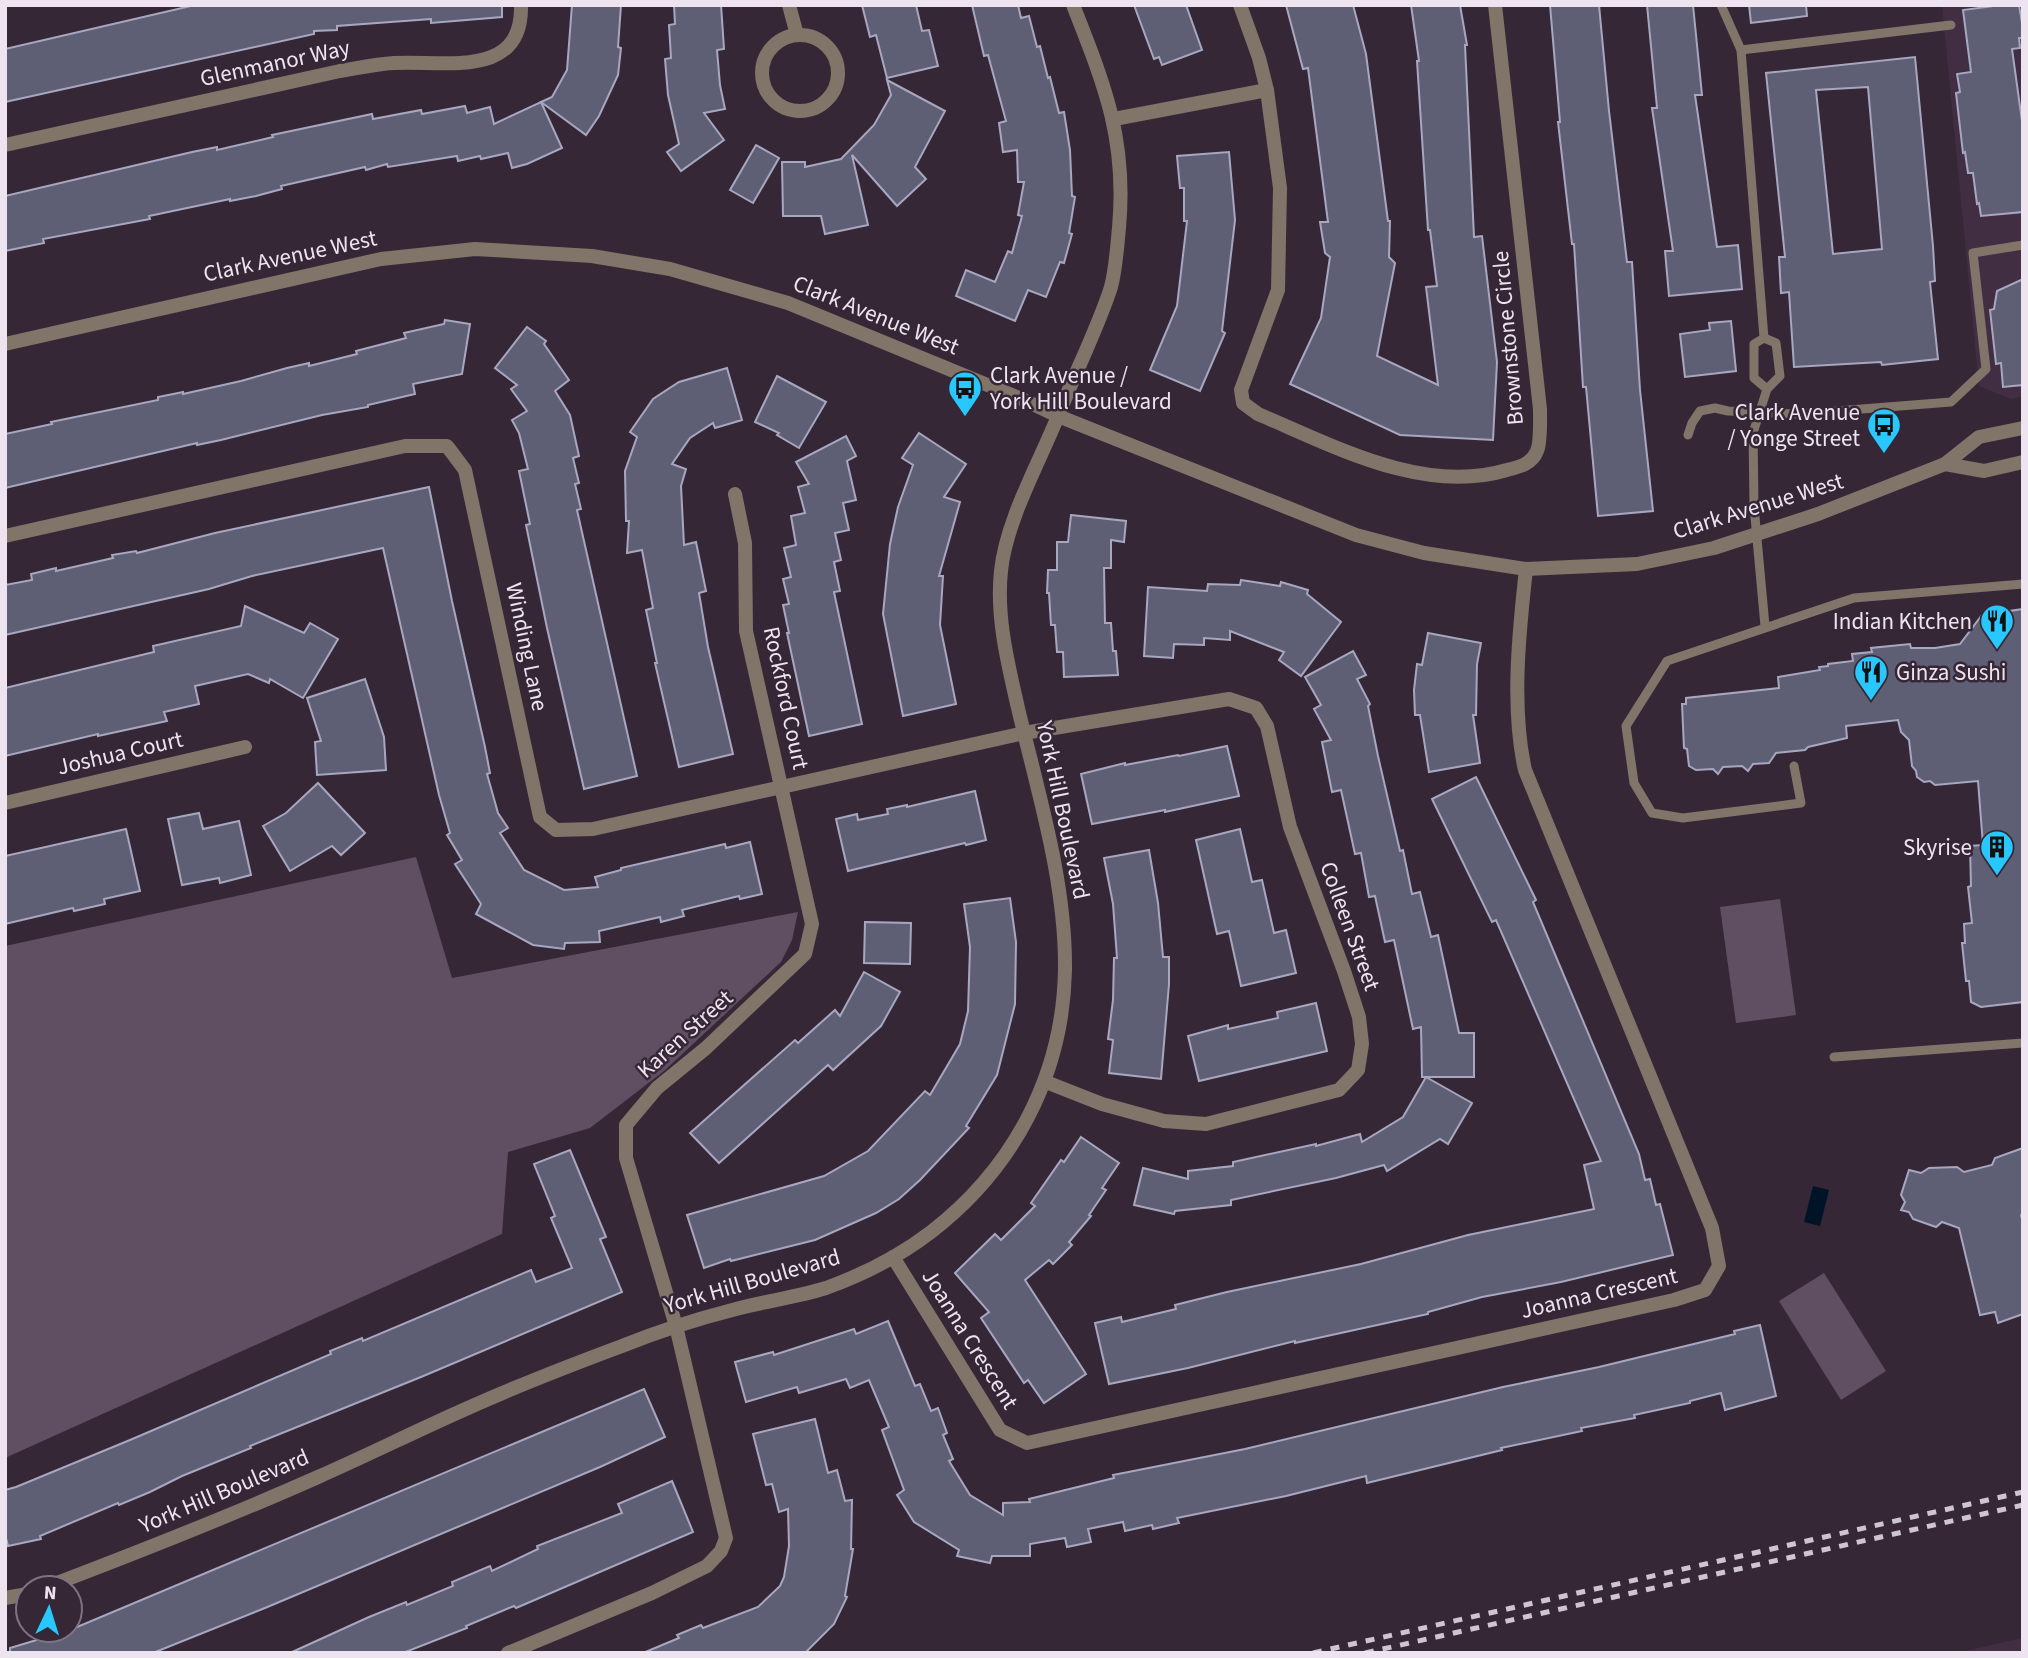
<svg xmlns="http://www.w3.org/2000/svg" width="2028" height="1658" viewBox="0 0 2028 1658" font-family="'Source Sans 3',sans-serif">
	<style>
		.built { fill: #412e43 }
		.green { fill: #604e62 }
		.water { fill: #001427 }
		.building { fill: #5e5f75; stroke: #a7a7c0; stroke-width: 2; fill-rule: evenodd }
		.lines { fill: none; stroke-linecap: round; stroke-linejoin: round }
		.service { stroke: #817469; stroke-width: 9 }
		.minor { stroke: #817469; stroke-width: 14 }
		.tertiary { stroke: #817469; stroke-width: 14 }
		.rail { stroke: #cfc5d0; stroke-width: 5; stroke-dasharray: 9 9; stroke-linecap: butt }
		.labels { text-anchor: middle; dominant-baseline: central; stroke-width: 5; stroke-linejoin: round; paint-order: stroke }
		.street-label { font-size: 23px; fill: #eee4ef; stroke: #362737 }
		.poi-label { font-size: 23px; fill: #eee4ef; stroke: #362737; text-anchor: end }
	</style>
	<rect width="100%" height="100%" fill="#362737"/>
	<g class="built">
		<path d="M1942 5H2023V396L2011 399 1979 386Z"/>
		<path d="M2023 1638V1653H1956Z"/>
	</g>
	<g class="green">
		<path d="M416 857 452 978 798 912 792 940 781 962 664 1071 590 1128 508 1152 502 1234 5 1458V946Z"/>
		<path d="M1780 899 1796 1015 1736 1023 1720 907Z"/>
		<path d="M1824 1273 1886 1371 1841 1400 1779 1301Z"/>
	</g>
	<path class="water" d="M1813 1186 1829 1190 1820 1226 1804 1222Z"/>
	<g class="building">
		<path d="M195 5H502V17L431 23V19L337 26V30L314 31V34L5 102V49Z"/>
		<path d="M572 5H621L618 47 621 48 618 75 599 116 586 135 541 102 552 97 567 70Z"/>
		<path d="M674 5H721L724 49 717 50 720 85 725 109 704 113 724 140 681 171 667 152 679 144 668 95 665 59 671 58 669 25 675 24Z"/>
		<path d="M862 5H916L922 31 929 30 938 66 887 78 876 35 870 37Z"/>
		<path d="M972 5H1018L1021 18 1029 16 1037 47 1040 46 1048 78 1050 77 1059 113 1064 112 1070 150 1072 196 1075 197 1069 233 1072 234 1064 263 1060 262 1046 297 1028 290 1015 321 956 296 966 270 995 282 1008 251 1012 253 1022 216 1018 215 1024 182H1018L1017 150 1003 152 999 123 1006 121 988 55 984 56Z"/>
		<path d="M1134 5H1186L1202 50 1162 65 1159 57 1154 59Z"/>
		<path d="M1286 5H1353L1366 54 1388 221H1390L1389 257 1395 263 1377 356 1438 385 1426 287 1437 286 1430 230H1428L1417 61H1419L1411 5H1460L1467 45H1465L1474 237 1482 236 1497 362 1493 440 1400 435 1290 384 1321 318 1330 257 1325 253 1320 222H1328L1308 68 1303 69Z"/>
		<path d="M1550 5H1599L1609 111 1627 262H1632L1640 390 1653 511 1598 516 1586 387H1583L1574 244H1572L1558 122H1560Z"/>
		<path d="M1647 5H1693L1702 95H1695L1717 247 1738 245 1742 289 1669 296 1665 251H1673L1652 108H1657Z"/>
		<path d="M1749 5H1806L1807 16 1751 23Z"/>
		<path d="M2001 5H2019L2023 29V38H2019L2020 48 2012 49 2023 128V212L1981 216 1979 203 1977 204 1973 173H1968L1965 152 1963 153 1956 93 1960 92 1957 74 1971 72 1963 10Z"/>
		<path d="M1915 57 1933 246 1935 281 1930 282 1938 359 1882 365 1881 362 1794 367 1789 292 1781 293 1779 257H1785L1766 73ZM1868 87 1882 249 1833 254 1816 90Z"/>
		<path d="M887 80 945 111 915 167 926 179 897 206 852 155 868 225 825 234 821 216H783L782 162H805V167L841 159 874 125 891 95Z"/>
		<path d="M541 102 562 148 527 164 512 168 508 153 481 159 480 156 458 161 457 156 388 167 387 164 366 170 365 167 281 186 282 189 256 196 230 201V199L149 216 150 219 43 239 44 243 5 251V196L192 152 217 147V150L273 137 272 135 372 114 373 119 421 110 422 114 465 106 467 113 490 107 494 124Z"/>
		<path d="M756 145 779 158 753 203 730 190Z"/>
		<path d="M1229 152 1235 220 1222 331 1225 333 1200 391 1150 370 1177 306 1187 221H1184V188H1180L1177 156Z"/>
		<path d="M2023 279V385L2003 387 2001 363 1996 364 1990 310 1994 309 1997 291Z"/>
		<path d="M445 320 470 324 462 374 413 384 415 394 368 405V407L322 415 221 440 197 445V443L5 488V434L52 424 51 422 158 400V397L183 392V394L241 381 287 368 309 363V366L357 354 356 351 406 338 404 333 444 324Z"/>
		<path d="M1731 321 1736 371 1685 377 1680 334 1710 330 1709 323Z"/>
		<path d="M527 327 546 341 544 344 569 380 555 391 570 415 579 456 573 458 579 483 575 484 581 509 577 510 637 776 584 789 547 628 526 525 530 524 519 471 528 469 519 433 512 420 527 411 511 389 517 385 495 368Z"/>
		<path d="M727 368 742 420 715 428 713 423 690 438 672 464 686 469 681 486 684 545 696 542 706 591 699 593 708 647 733 754 679 767 655 663H657L646 610 653 608 642 550 627 553 629 521H626L625 471 637 437 630 432 653 399 679 382Z"/>
		<path d="M777 376 826 402 799 448 777 435 779 433 755 422Z"/>
		<path d="M919 433 966 464 944 497 960 502 939 576H943L940 625 956 704 903 716 883 614 890 544 898 507 913 465 902 458Z"/>
		<path d="M846 436 856 456 847 461 856 500 843 503 849 530 835 533 841 560 834 562 840 591 834 592 862 724 809 736 787 633H789L783 605 789 604 783 579 791 577 784 548 796 545 791 516 805 513 798 487 809 484 796 462Z"/>
		<path d="M429 487 452 601 485 747 490 773 487 774 498 813 508 828 500 833 524 870 564 890 598 887 595 877 621 870V868L725 844 726 848 750 842 762 894 740 899 739 896 682 910 684 916 661 922 660 917 599 931 600 942 565 943 564 949 533 945 476 914 481 904 455 864 462 860 447 835 450 833 439 795 383 548 252 576 209 589 5 635V585L32 580 31 574 56 568V571L113 558 112 555 136 551 137 553 215 533Z"/>
		<path d="M1071 515 1126 521 1124 542 1111 540V568H1104L1105 623H1111L1113 651H1116L1118 675 1064 677 1063 652H1057L1055 625H1051L1049 593H1047L1048 570H1057V542H1068Z"/>
		<path d="M1241 580 1280 586 1281 582 1308 590 1307 594 1341 622 1301 676 1279 660 1284 652 1230 631V640L1204 638V645L1174 644 1173 658 1144 656 1148 587 1207 591 1208 584 1240 585Z"/>
		<path d="M245 606 304 633 310 623 338 639 303 698 270 679 269 683 248 674 195 686 199 704 164 712 167 721 98 736V734L5 756V688L154 652 153 646 241 626Z"/>
		<path d="M2023 609V1002L1981 1007 1971 1002 1969 981H1966L1962 943H1965L1964 924 1972 923 1968 887 1971 886 1970 846 1983 845 1978 781 1935 785 1930 781 1924 782 1917 777 1916 771 1912 766 1909 740 1901 732 1898 720 1846 726 1847 738 1808 747 1805 750 1776 753 1769 763 1753 764 1748 771 1742 766 1723 767 1718 774 1713 769 1696 770 1689 766 1687 749 1684 748 1682 704H1686V698L1779 688 1778 677 1820 670 1819 667 1828 666V664L1853 661 1852 654 1872 652 1871 648 1910 644 1911 648H1935L1960 644 1982 615Z"/>
		<path d="M1428 633 1481 643 1477 664 1476 715H1473L1480 763 1429 772 1420 715H1415L1414 690 1417 664 1422 665Z"/>
		<path d="M1353 651 1366 675 1357 679 1370 704 1368 706 1378 756 1400 851 1403 850 1412 894 1420 892 1431 937 1438 935 1459 1033H1474V1077H1422L1421 1027 1413 1029 1394 940 1385 942 1375 896 1369 897 1361 853 1355 854 1341 790 1332 792 1322 742 1331 740 1314 709 1321 705 1305 677Z"/>
		<path d="M365 679 384 737 386 770 317 775 315 742 321 741 307 698Z"/>
		<path d="M1227 746 1239 796 1165 812V810L1092 824 1081 774 1125 763V765L1178 755 1179 756Z"/>
		<path d="M1476 777 1536 900 1533 902 1639 1154 1645 1180 1650 1179 1656 1205 1660 1204 1673 1255 1561 1282 1482 1297 1428 1312V1314L1295 1343V1341L1188 1368 1109 1384 1095 1323 1121 1317 1122 1322 1176 1309 1175 1305 1227 1292 1361 1264 1468 1235 1594 1209 1584 1165 1601 1161 1496 920 1492 922 1432 799Z"/>
		<path d="M318 783 365 833 341 855 332 846 290 871 263 826 286 813Z"/>
		<path d="M975 791 986 840 966 845 965 843 848 871 836 819 857 814 858 820 888 814 887 809 907 805V807Z"/>
		<path d="M199 813 203 829 239 821 251 875 220 883 219 878 182 885 168 819Z"/>
		<path d="M126 829 140 891 104 899 105 904 74 911 73 908 5 924V856Z"/>
		<path d="M1240 829 1252 882 1262 880 1274 933 1286 930 1296 973 1241 986 1229 931 1217 934 1196 840Z"/>
		<path d="M1149 850 1158 903 1163 957H1169V984L1161 1079 1109 1073 1113 1040 1108 1039 1113 1000 1114 958H1117L1113 904 1104 858Z"/>
		<path d="M1010 898 1016 942 1015 1004 997 1075 966 1126 969 1128 920 1180 899 1199 876 1213 815 1240 731 1261 730 1259 704 1268 687 1215 824 1176 868 1151 925 1091 930 1095 960 1044 968 1011 970 947 964 904Z"/>
		<path d="M865 922 911 923 910 964 864 963Z"/>
		<path d="M864 972 900 992 881 1026 833 1070 828 1065 719 1163 690 1133 795 1040 798 1043 835 1010 840 1016Z"/>
		<path d="M1316 1003 1327 1051 1199 1081 1188 1036 1228 1025V1029L1278 1018 1277 1012Z"/>
		<path d="M1426 1077 1472 1103 1448 1144 1440 1139 1387 1171 1384 1165 1336 1178 1231 1200V1205L1175 1211 1174 1214 1134 1205 1143 1168 1188 1179V1171L1233 1166V1162L1316 1144V1146L1360 1134 1362 1142 1403 1117Z"/>
		<path d="M1081 1137 1119 1163 1102 1188 1106 1190 1089 1215 1091 1216 1069 1242 1072 1245 1053 1264 1049 1260 1025 1280 1086 1374 1044 1403 1028 1380 1024 1383 981 1318 989 1312 955 1273 995 1234 1001 1240 1035 1206 1031 1203 1061 1160 1064 1162Z"/>
		<path d="M2023 1148V1213L2021 1215 2023 1223V1314L1998 1323 1995 1312 1980 1315 1959 1228 1942 1222 1936 1227 1913 1219 1909 1212 1901 1210 1905 1202 1901 1195 1909 1170 1921 1173 1929 1168 1957 1167 1964 1172 1992 1165 1995 1158Z"/>
		<path d="M570 1150 606 1237 600 1239 622 1292 421 1377 250 1446 251 1448 182 1476 150 1492 119 1505 118 1503 40 1536 41 1539 8 1546 5 1534V1490L16 1487 130 1440 331 1354 330 1351 362 1338 363 1341 531 1270 536 1282 572 1268 551 1218 555 1216 534 1164Z"/>
		<path d="M888 1321 915 1386 920 1384 931 1411 938 1408 947 1433 943 1435 953 1459 949 1461 970 1495 1003 1515V1503L1030 1502 1029 1499 1114 1478 1113 1475 1245 1449 1503 1387 1599 1367 1735 1334 1734 1331 1760 1325 1776 1396 1725 1410 1721 1393 1690 1401V1403L1634 1415 1635 1418 1581 1428 1582 1431 1501 1448 1502 1450 1367 1483 1366 1476 1286 1496 1177 1518 1179 1523 1153 1529 1152 1525 1125 1531 1123 1522 1088 1529 1091 1542 1067 1547 1065 1538 1030 1544V1556H992L990 1563 957 1556 959 1550 914 1522 897 1495 904 1490 882 1430 889 1427 869 1380 850 1388 846 1379 799 1393 797 1387 746 1402 735 1362 773 1352 774 1355 854 1329 856 1334Z"/>
		<path d="M644 1389 665 1437 600 1467 265 1608 153 1653H10V1648L70 1630Z"/>
		<path d="M815 1419 828 1473 837 1470 845 1501 852 1500 851 1549H853L845 1596 847 1597 834 1624 805 1653H643L679 1638 677 1635 701 1625 703 1628 758 1607 780 1586 784 1577 789 1546 788 1509 779 1512 772 1484 766 1485 753 1434Z"/>
		<path d="M672 1481 693 1532 516 1608 514 1606 466 1626 467 1628 403 1653H290L369 1617 406 1602 407 1605 453 1586 452 1582 490 1566 492 1571 538 1549 537 1546 622 1513 618 1504Z"/>
	</g>
	<g class="lines">
		<g class="service">
			<path d="M1721 5 1741 50 1764 338"/>
			<path d="M1741 50 1951 25"/>
			<path d="M1764 338 1776 343 1780 376 1767 389 1753 433 1754 506 1765 626"/>
			<path d="M1764 338 1754 344V378L1767 389"/>
			<path d="M1688 435 1692 423 1700 411 1715 408 1728 411 1798 414 1951 402 1986 369 1973 253 2023 245"/>
			<path d="M1794 766 1801 803 1683 818 1652 813 1634 783 1626 726 1667 661 1854 598 2023 584"/>
			<path d="M1834 1057 2023 1043"/>
		</g>
		<g class="minor">
			<path d="M789 5 797 35"/>
			<path d="M1240 5 1259 58 1267 90 1280 188 1278 290 1241 390 1243 403 1258 414C1334 446 1423 495 1507 470 1519 467 1532 464 1537 451 1541 442 1540 419 1540 409L1495 5"/>
			<circle cx="800" cy="73" r="38"/>
			<path d="M1114 119 1267 90"/>
			<path d="M5 145 340 71C358 68 376 64 394 63 444 60 523 80 521 5"/>
			<path d="M1058 416C1074 375 1098 328 1111 287 1116 268 1117 247 1119 228 1127 140 1105 86 1073 5"/>
			<path d="M5 536 405 446H447L465 470 540 817 556 830 593 829 1024 733 1229 699 1256 708 1267 726 1290 827 1344 971 1359 1017 1362 1044 1358 1070 1339 1090 1206 1124 1164 1121 1102 1104 1046 1082"/>
			<path d="M5 803 245 747"/>
			<path d="M893 1257 1000 1430 1027 1443 1674 1300 1705 1290 1719 1266 1712 1228 1525 770C1511 708 1519 632 1526 569"/>
			<path d="M508 1653 652 1593 707 1566 721 1551 726 1538 676 1326 626 1158V1125L657 1088 706 1048 805 954 812 924 746 631 745 543 735 494"/>
		</g>
		<g class="tertiary">
			<path d="M5 344 381 259 475 249 592 256 670 269 788 303 1024 400 1058 416 1356 535 1424 553 1526 569 1637 564 1714 548 1818 514 1945 464 1979 437 2023 428"/>
			<path d="M1945 464 1984 471 2023 462"/>
			<path d="M44 1588C136 1553 228 1517 318 1477 368 1455 418 1430 468 1408 519 1385 571 1365 622 1346 659 1331 697 1319 736 1309 766 1301 797 1297 826 1288 862 1275 901 1255 931 1232 1014 1168 1063 1075 1065 970 1066 882 1038 793 1018 708 1008 664 996 617 1001 571 1006 521 1039 463 1058 416"/>
			<path d="M5 1598 28 1594"/>
		</g>
		<g class="rail">
			<path d="M1313 1653 2023 1492"/>
			<path d="M1365 1653 2023 1505"/>
		</g>
	</g>
	<defs>
		<g id="bus-pin" transform="scale(1.75)"><path d="M0 17L-7.5 6A9.5 9.5 0 1 1 7.5 6Z" fill="#28c8ff" stroke="#362737"/><path d="M-5-6H5V4H4V6H2V4H-2V6H-4V4H-5ZM-3.5-4V0h7V-4ZM-3.5 1.2v1.5H-2V1.2ZM2 1.2v1.5H3.5V1.2Z" fill="#111"/></g>
		<g id="restaurant-pin" transform="scale(1.75)"><path d="M0 17L-7.5 6A9.5 9.5 0 1 1 7.5 6Z" fill="#28c8ff" stroke="#362737"/><path d="M-5-6h1v4h1v-4h1v4h1v-4h1v5L-1.5 .5V6h-2V.5L-5-1ZM5-6V6H3V1.5H1.5Q1.5-4 5-6Z" fill="#111"/></g>
		<g id="building-pin" transform="scale(1.75)"><path d="M0 17L-7.5 6A9.5 9.5 0 1 1 7.5 6Z" fill="#28c8ff" stroke="#362737"/><path d="M-4-6H4V6H1V3H-1V6H-4ZM-2.5-4.3h1.7v1.8h-1.7ZM.8-4.3h1.7v1.8H.8ZM-2.5-1h1.7V.8h-1.7ZM.8-1h1.7V.8H.8Z" fill="#111"/></g>
	</defs>
	<g fill-rule="evenodd">
		<use href="#bus-pin" x="965" y="388"/>
		<use href="#bus-pin" x="1884" y="425"/>
		<use href="#restaurant-pin" x="1997" y="621"/>
		<use href="#restaurant-pin" x="1871" y="672"/>
		<use href="#building-pin" x="1997" y="847"/>
	</g>
	<g class="labels">
		<g class="street-label">
			<text transform="translate(275 63) rotate(-12)">Glenmanor Way</text>
			<text transform="translate(290 256) rotate(-12)">Clark Avenue West</text>
			<text transform="translate(876 315) rotate(22)">Clark Avenue West</text>
			<text transform="translate(1508 338) rotate(-95)">Brownstone Circle</text>
			<text transform="translate(1758 506) rotate(-17)">Clark Avenue West</text>
			<text transform="translate(527 647) rotate(78)">Winding Lane</text>
			<text transform="translate(786 698) rotate(78)">Rockford Court</text>
			<text transform="translate(120 753) rotate(-13)">Joshua Court</text>
			<text transform="translate(1063 810) rotate(78)">York Hill Boulevard</text>
			<text transform="translate(1350 926) rotate(70)">Colleen Street</text>
			<text transform="translate(685 1034) rotate(-42)">Karen Street</text>
			<text transform="translate(752 1281) rotate(-16)">York Hill Boulevard</text>
			<text transform="translate(1599 1293) rotate(-13)">Joanna Crescent</text>
			<text transform="translate(970 1339) rotate(58)">Joanna Crescent</text>
			<text transform="translate(224 1491) rotate(-23)">York Hill Boulevard</text>
		</g>
		<g class="poi-label">
			<text x="990" y="375" text-anchor="start">Clark Avenue /<tspan x="990" dy="26">York Hill Boulevard</tspan></text>
			<text x="1860" y="412">Clark Avenue<tspan x="1860" dy="26">/ Yonge Street</tspan></text>
			<text x="1972" y="621">Indian Kitchen</text>
			<text x="1896" y="672" text-anchor="start">Ginza Sushi</text>
			<text x="1972" y="847">Skyrise</text>
		</g>
	</g>
	<rect width="2028" height="1658" fill="none" stroke="#eee4ef" stroke-width="14"/>
	<g transform="translate(49 1609) rotate(4)"><circle r="33" fill="#362737" stroke="#807381" stroke-width="2"/>
	<path d="M0-5L12 26L0 18L-12 26Z" fill="#28c8ff"/>
	<text y="-10" font-size="19" font-weight="bold" text-anchor="middle" fill="#eee4ef">N</text>
	</g>
</svg>
